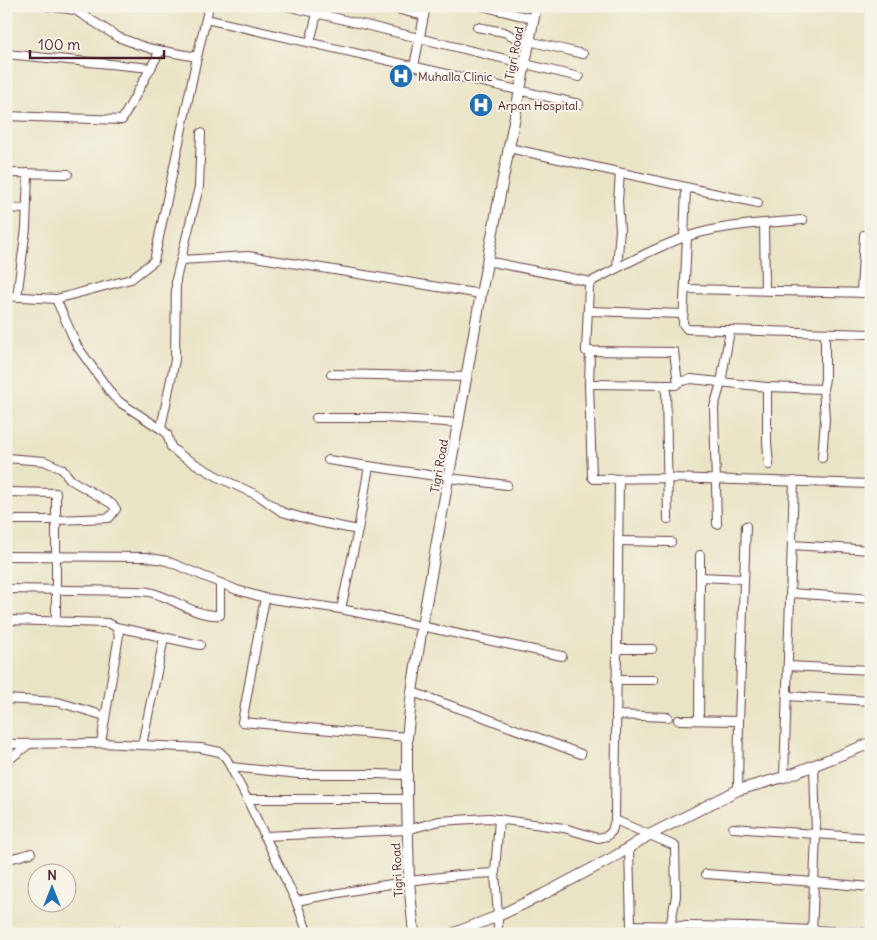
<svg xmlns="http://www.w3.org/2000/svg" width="877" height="940" viewBox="0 0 877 940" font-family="Delius,sans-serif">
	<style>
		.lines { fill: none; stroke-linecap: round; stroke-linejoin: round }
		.minor-casing { stroke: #623d42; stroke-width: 10 }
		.tertiary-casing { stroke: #623d42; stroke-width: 12 }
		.minor { stroke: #fff; stroke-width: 8 }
		.tertiary { stroke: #fff; stroke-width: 10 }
		.labels { text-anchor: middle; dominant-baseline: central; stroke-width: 4; stroke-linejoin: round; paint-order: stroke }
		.street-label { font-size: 12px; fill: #4a1f2b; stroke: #f7f3e8 }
		.poi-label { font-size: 12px; fill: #4a1f2b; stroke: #f7f3e8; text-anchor: start }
	</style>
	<rect width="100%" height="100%" fill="#f7f3e8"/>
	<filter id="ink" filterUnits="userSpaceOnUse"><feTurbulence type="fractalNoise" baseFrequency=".02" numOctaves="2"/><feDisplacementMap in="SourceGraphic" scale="10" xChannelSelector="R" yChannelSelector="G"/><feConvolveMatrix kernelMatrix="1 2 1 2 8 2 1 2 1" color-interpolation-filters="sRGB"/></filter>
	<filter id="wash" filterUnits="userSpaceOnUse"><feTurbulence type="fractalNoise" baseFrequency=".0096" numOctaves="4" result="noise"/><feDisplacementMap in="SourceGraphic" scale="20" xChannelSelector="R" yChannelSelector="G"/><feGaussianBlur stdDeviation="1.12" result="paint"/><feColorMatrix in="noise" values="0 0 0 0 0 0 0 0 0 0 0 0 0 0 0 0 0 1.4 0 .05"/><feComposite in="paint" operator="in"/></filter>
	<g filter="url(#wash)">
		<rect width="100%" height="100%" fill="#eae4c6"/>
	</g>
	<g filter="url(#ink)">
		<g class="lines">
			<g class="minor-casing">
				<g id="minor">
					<path d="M47 6 75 10 118 37 139 45 152 49 197 57 209 6"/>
					<path d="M287 6 579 77"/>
					<path d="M385 6 424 16"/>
					<path d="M482 6 534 19"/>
					<path d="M206 19 579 104"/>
					<path d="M477 27 504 32 529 44"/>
					<path d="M529 41 583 54"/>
					<path d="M310 42 319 6"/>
					<path d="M6 54 151 68"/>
					<path d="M414 66 426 6"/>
					<path d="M6 116 122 120 160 51"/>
					<path d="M509 148 758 203"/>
					<path d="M6 173 68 174"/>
					<path d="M6 208 26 209"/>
					<path d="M764 223 765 290"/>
					<path d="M687 237 683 324 687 329 871 334"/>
					<path d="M684 238 686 188"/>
					<path d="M181 260 248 256 481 294"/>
					<path d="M487 261 591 282"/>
					<path d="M617 268 620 230 618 201 620 173"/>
					<path d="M685 289 871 293"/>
					<path d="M861 293 864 235"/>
					<path d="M6 296 56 299 131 279 154 261 197 57"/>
					<path d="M17 297 26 228 28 173"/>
					<path d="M56 299 77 346 113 396 121 403 164 431 167 434 171 447 180 455 220 478 259 496 282 512 318 522 358 530"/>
					<path d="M589 311 683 314"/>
					<path d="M590 351 589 384 592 477 594 479 669 478 871 484"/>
					<path d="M331 374 467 377"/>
					<path d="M678 382 691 379 767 387 823 389"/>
					<path d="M589 384 666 385H676L678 383 674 352 586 351 589 286 594 280C628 263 662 243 699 233 733 224 769 223 803 220"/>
					<path d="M666 385 668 519"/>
					<path d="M767 387V442L769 465"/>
					<path d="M316 418H385L459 423"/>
					<path d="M161 428 175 360 176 279 199 187 201 133"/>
					<path d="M6 458 44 461 62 469 71 480 112 504 116 509 109 518 57 520H6"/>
					<path d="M822 458 825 419 823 389 825 379V333"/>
					<path d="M328 460 449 478 507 485"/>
					<path d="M619 479 615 820 675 846 676 896 670 927"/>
					<path d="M6 492 56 493V621"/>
					<path d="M717 524 714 407 721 383 730 330"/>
					<path d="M618 541 671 542"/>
					<path d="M792 545 871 550"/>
					<path d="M6 556 146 557 167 561 237 590 265 598 341 609 562 656"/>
					<path d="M700 577V555"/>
					<path d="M6 589 134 591C140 591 147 591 153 593 175 599 196 617 220 615V583"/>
					<path d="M791 593 871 599"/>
					<path d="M265 598 242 722 407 737"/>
					<path d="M341 609 358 530 369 466"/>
					<path d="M6 620 108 623 116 627 119 635 101 743"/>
					<path d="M116 627 200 645"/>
					<path d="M617 649H652"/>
					<path d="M788 666 871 670"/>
					<path d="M616 680H654"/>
					<path d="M412 692 478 715 581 754"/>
					<path d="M787 696 871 701"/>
					<path d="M6 699 58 702 105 716"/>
					<path d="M616 715 668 717"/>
					<path d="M678 720 739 721"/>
					<path d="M699 720 700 577 744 579"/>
					<path d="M6 744 101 743 201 748 220 752 226 758 247 799 296 901 308 934"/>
					<path d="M142 745 164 638"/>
					<path d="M6 762 29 744"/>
					<path d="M231 767 299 774H375L407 775"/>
					<path d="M784 777 794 481"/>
					<path d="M738 790 739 721 746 526"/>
					<path d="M247 799H407"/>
					<path d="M733 828 871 838"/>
					<path d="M264 836 407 830 439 821 489 818 564 828 598 838 607 836 612 831 615 820"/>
					<path d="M629 848 631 925 749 927 871 933"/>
					<path d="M6 860 31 853"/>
					<path d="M706 874 814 882 871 887"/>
					<path d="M296 901C362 889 428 875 495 873"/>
					<path d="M117 931V934"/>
					<path d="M498 934V916L495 873 499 819"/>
					<path d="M812 934 816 834 814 765"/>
				</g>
			</g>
			<g class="tertiary-casing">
				<g id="tertiary">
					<path d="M414 934 409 881 407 799V737L412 692 422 626 481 294 536 6"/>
					<path d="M452 934 498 916 542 895 614 857 649 835 738 790 784 777 871 743"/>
				</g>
			</g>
			<use href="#minor" class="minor"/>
			<use href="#tertiary" class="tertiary"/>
		</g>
	</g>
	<defs>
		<g id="hospital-disc" transform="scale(1.25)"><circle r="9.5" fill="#1f6fb2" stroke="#f7f3e8"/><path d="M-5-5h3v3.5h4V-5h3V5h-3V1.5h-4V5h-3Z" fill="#fff"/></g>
	</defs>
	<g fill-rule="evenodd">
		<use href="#hospital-disc" x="401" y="76"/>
		<use href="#hospital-disc" x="481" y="105"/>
	</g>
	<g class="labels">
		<g class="street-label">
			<text transform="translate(514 53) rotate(-79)">Tigri Road</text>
			<text transform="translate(439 466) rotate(-80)">Tigri Road</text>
			<text transform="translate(397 870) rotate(-93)">Tigri Road</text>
		</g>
		<g class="poi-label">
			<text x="418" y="76">Muhalla Clinic</text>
			<text x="498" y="105">Arpan Hospital</text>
		</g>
	</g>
	<rect width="877" height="940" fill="none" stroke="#f7f3e8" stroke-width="25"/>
	<g transform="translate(52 888)"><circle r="24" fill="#f7f3e8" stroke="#b29e9c"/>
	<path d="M0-4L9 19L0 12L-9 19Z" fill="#1f6fb2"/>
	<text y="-8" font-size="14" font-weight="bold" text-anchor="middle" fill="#4a1f2b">N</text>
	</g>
	<path d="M30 50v8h134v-8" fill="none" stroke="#4a1f2b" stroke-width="2.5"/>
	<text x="38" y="50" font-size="15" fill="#4a1f2b" stroke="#f7f3e8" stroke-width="4" paint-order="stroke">100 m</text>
</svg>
